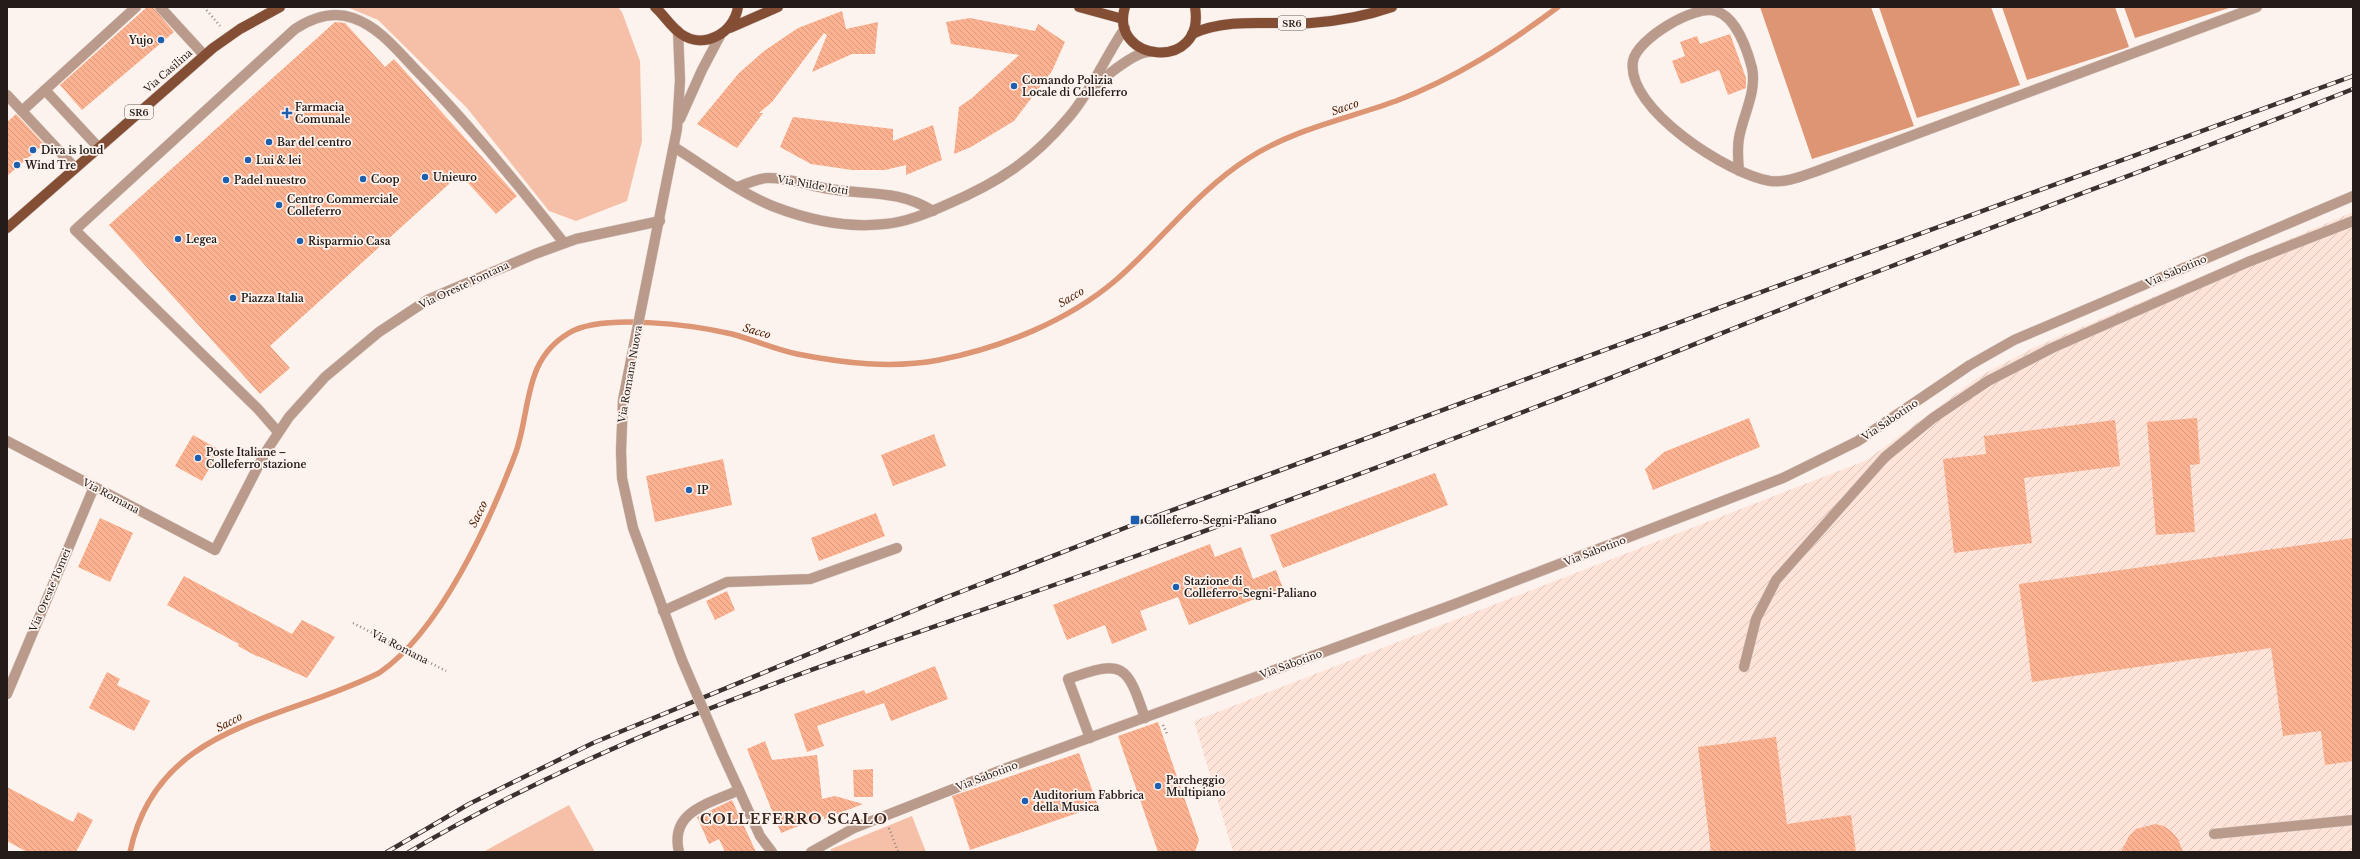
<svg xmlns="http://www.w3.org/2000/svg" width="2360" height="859" viewBox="0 0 2360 859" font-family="'Libre Baskerville',serif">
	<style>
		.industrial { fill: url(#industrial-furrows) }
		.green { fill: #f6c0a8 }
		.water { fill: #dd9574 }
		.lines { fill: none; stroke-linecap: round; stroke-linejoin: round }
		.stream { stroke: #dd9574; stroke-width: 5.5 }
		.building { fill: url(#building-back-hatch) }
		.minor-casing { stroke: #dad1cc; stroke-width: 11 }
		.major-casing { stroke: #dad1cc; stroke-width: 11 }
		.path { stroke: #8f8682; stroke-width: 2.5; stroke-dasharray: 1 3; stroke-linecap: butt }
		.minor { stroke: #ba9a8b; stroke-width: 10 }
		.major { stroke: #844e34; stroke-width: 10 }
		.rail-casing { stroke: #3a322e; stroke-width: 4.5 }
		.rail { stroke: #fdf3ee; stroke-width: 3; stroke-dasharray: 9; stroke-linecap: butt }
		.minor-bridge-casing { stroke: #dad1cc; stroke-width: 11; stroke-linecap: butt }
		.minor-bridge { stroke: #ba9a8b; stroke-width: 10 }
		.poi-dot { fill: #1c5faf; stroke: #fdf3ee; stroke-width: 1.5 }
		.labels { text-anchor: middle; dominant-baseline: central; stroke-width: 3.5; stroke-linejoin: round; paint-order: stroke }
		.shield { fill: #fdf3ee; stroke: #655c58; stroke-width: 1 }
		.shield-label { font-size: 9px; font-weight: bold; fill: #241c18 }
		.poi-label { font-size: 10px; font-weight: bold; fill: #241c18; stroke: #fdf3ee; text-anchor: start }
		.street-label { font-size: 10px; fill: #241c18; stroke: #fdf3ee }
		.water-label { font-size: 11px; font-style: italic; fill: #4f2108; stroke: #fdf3ee }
		.district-label { font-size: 14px; font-weight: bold; letter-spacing: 1px; fill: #38251d; stroke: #fdf3ee }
	</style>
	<defs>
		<pattern id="industrial-furrows" width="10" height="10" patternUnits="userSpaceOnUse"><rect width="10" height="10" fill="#fee3d8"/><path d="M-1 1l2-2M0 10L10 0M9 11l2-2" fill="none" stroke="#dac2b9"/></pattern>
		<pattern id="building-back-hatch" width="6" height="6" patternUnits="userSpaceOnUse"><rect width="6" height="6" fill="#fcb290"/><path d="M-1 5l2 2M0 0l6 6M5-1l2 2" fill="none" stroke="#d8987b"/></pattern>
	</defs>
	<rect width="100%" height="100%" fill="#fdf3ee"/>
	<path class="industrial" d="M2353 212V852H1233L1194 721 1867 460 1980 376 2035 347Z"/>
	<g class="green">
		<path d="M347 7H618L622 12 640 61 642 141 627 201 576 221 549 211 467 108 378 20Z"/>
		<path d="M569 805 595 852H483Z"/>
		<path d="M912 816 926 852H831V849Z"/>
	</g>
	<g class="water">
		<path d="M1760 7H1871L1914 126 1812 159Z"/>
		<path d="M1879 7H1991L2020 85 1917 118Z"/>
		<path d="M2002 7H2115L2129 47 2027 80Z"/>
		<path d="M2124 7H2232L2135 38Z"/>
	</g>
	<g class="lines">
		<path class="stream" d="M130 852C157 724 282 722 379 673 440 632 490 521 516 452 531 409 523 360 569 333 602 313 694 325 732 334 754 340 774 349 797 354 843 363 892 369 939 360 1001 348 1068 321 1116 280 1161 241 1198 190 1249 158 1294 129 1346 119 1396 101 1456 78 1507 45 1558 7"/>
	</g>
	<g class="building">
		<path d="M147 7H153L174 32 82 110 60 85Z"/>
		<path d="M842 11 846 29 878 22 875 54H852L812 72 827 35 824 33 772 102 759 113H763L737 148 697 124 739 73 764 51 798 28Z"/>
		<path d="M970 18 1035 31 1038 24 1065 42 1052 71 1014 121 971 147 954 154 959 107 972 98 1019 55 951 44 946 22Z"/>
		<path d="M335 22 345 23 385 67 394 59 517 196 496 214 460 174 270 346 290 368 260 394 109 225Z"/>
		<path d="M1730 34 1746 78V88L1728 95 1719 70 1681 84 1672 61 1685 56 1680 42 1697 36 1700 44Z"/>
		<path d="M16 114 44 144 7 176V122Z"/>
		<path d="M793 117 893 129V141L933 125 942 160 906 175V165L885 170H852L811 164 780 147Z"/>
		<path d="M1749 418 1760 447 1653 490 1645 469 1664 452Z"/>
		<path d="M2197 418 2200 464 2190 465 2195 532 2156 535 2147 422Z"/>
		<path d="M2115 420 2120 466 2024 478 2032 543 1954 553 1943 459 1986 454 1984 436Z"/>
		<path d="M934 434 946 466 893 486 881 455Z"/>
		<path d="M193 435 220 450 202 481 175 466Z"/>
		<path d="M723 459 732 505 655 522 646 476Z"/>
		<path d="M1435 473 1448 505 1283 568 1270 535Z"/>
		<path d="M876 513 885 536 819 561 811 538Z"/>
		<path d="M100 518 133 533 110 582 78 567Z"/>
		<path d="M2353 538V761L2325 765 2321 731 2283 736 2271 648 2032 682 2019 584Z"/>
		<path d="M1210 544 1215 557 1241 547 1253 579 1276 570 1283 588 1189 625 1178 597 1140 611 1147 630 1112 644 1105 625 1067 640 1053 605Z"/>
		<path d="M184 576 292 634 302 620 335 637 307 678 258 656V657L238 646 239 644 167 605Z"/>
		<path d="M727 591 735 610 715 620 706 601Z"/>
		<path d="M935 666 948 699 891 721 884 703 817 726 824 746 807 752 794 714 864 690 866 694Z"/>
		<path d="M107 672 120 679 117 685 150 701 134 731 89 708Z"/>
		<path d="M1158 722 1199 840 1195 852H1158L1118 736Z"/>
		<path d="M1776 737 1787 824 1851 815 1856 852H1711L1698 747Z"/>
		<path d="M765 741 772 760 817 755 822 799 835 796 863 804 824 819V816L781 833 747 749Z"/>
		<path d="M1079 753 1098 806 970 850 952 796Z"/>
		<path d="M873 769V797H854L853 770Z"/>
		<path d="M7 787 73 822 78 812 93 820 76 852H27L7 841Z"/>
		<path d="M732 800 756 852H725L719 839 709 844 697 817Z"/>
		<path d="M2155 824 2164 826 2172 832 2178 839 2183 852H2121L2129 836 2136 829Z"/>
	</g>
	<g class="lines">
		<g class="minor-casing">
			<g id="minor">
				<path d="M160 7 204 55"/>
				<path d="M678 31 680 80 677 129 623 400 621 451 622 478 633 528 682 660"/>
				<path d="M1093 87C1105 77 1134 52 1149 52"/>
				<path d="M45 90 99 148"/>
				<path d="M7 95 75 168"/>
				<path d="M23 110 136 7"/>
				<path d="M680 119 702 70 721 34"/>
				<path d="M674 147C706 167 741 194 775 207 809 220 849 228 885 224 907 222 928 213 948 204 999 182 1033 160 1069 117 1092 90 1105 57 1125 28"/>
				<path d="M1739 171C1738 160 1737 149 1739 138 1743 115 1757 92 1752 68 1747 49 1736 17 1716 11 1695 4 1637 39 1633 61 1625 109 1730 175 1770 181 1786 183 1802 176 1817 171L2257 7"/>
				<path d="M738 187C748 183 757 179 767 178 786 177 806 185 824 188 864 196 896 188 933 211"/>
				<path d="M278 432 258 409 75 230 295 29C312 18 333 11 353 18 379 27 397 50 416 70 469 124 517 183 564 243"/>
				<path d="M7 441 215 550 265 453 289 417 325 377 379 332 429 299 535 254 576 239 660 221"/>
				<path d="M663 611 727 582 810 579 897 548"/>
				<path d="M1744 667 1756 619 1776 580 1885 457 1933 418 1988 381 2052 348 2248 262 2353 221"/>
				<path d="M7 694 94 487"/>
				<path d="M1090 738 1068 679C1123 659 1127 664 1145 718"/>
				<path d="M722 753 760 836 772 852"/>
				<path d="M2214 834 2353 820"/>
				<path d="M679 852C669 811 709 804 739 790"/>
				<path d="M811 852 854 828 1004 769 1455 604 1783 478 1858 441 1970 365 2014 340 2353 196"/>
			</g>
		</g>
		<g class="major-casing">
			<g id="major">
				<path d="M655 7C664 15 671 27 681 34 704 50 734 33 738 7"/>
				<path d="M1079 7 1123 19"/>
				<path d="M1125 7C1108 62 1206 73 1195 7"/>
				<path d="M730 28 778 7"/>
				<path d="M1192 34C1227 17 1273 25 1311 23 1338 21 1366 16 1392 7"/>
				<path d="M7 228 213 48 240 29 280 7"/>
			</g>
		</g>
		<g class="path">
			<path d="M204 7 220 26"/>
			<path d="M353 623 446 671"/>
			<path d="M1163 725 1168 736"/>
			<path d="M889 828 898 852"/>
		</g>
		<use href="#minor" class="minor"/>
		<use href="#major" class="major"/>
		<g class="rail-casing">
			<g id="rail">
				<path d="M387 852 469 804 593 743 942 599 1135 524 1848 260 2353 76"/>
				<path d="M409 852C639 716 897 643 1147 552 1279 504 1410 456 1541 405 1658 360 1774 311 1892 266 2046 206 2200 150 2353 89"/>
			</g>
		</g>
		<use href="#rail" class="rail"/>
		<g class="minor-bridge-casing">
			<path id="minor-bridge" d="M682 660 722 753"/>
		</g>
		<use href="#minor-bridge" class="minor-bridge"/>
	</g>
	<g class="poi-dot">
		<circle cx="161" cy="40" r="4"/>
		<circle cx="1014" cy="86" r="4"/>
		<path d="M285 107h4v4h4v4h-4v4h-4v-4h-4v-4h4z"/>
		<circle cx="269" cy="142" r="4"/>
		<circle cx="33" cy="150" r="4"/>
		<circle cx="248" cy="160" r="4"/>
		<circle cx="17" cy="165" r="4"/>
		<circle cx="425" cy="177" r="4"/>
		<circle cx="363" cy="179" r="4"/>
		<circle cx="226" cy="180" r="4"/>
		<circle cx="279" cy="205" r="4"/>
		<circle cx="178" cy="239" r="4"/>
		<circle cx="300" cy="241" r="4"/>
		<circle cx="233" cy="298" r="4"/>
		<circle cx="198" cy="458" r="4"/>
		<circle cx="689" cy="490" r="4"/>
		<rect x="1130" y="515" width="10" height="10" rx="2"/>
		<circle cx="1176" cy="587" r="4"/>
		<circle cx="1158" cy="786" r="4"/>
		<circle cx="1025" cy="801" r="4"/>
	</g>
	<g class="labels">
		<g class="shield">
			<rect x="1278" y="16" width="28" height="14" rx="3"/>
			<rect x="125" y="105" width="28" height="14" rx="3"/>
		</g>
		<g class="shield-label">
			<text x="1292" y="23">SR6</text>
			<text x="139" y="112">SR6</text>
		</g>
		<g class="poi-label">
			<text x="153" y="40" text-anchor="end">Yujo</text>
			<text x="1022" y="80">Comando Polizia<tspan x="1022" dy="12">Locale di Colleferro</tspan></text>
			<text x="295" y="107">Farmacia<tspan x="295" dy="12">Comunale</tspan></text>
			<text x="277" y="142">Bar del centro</text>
			<text x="41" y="150">Diva is loud</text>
			<text x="256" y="160">Lui &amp; lei</text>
			<text x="25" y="165">Wind Tre</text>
			<text x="433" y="177">Unieuro</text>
			<text x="371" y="179">Coop</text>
			<text x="234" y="180">Padel nuestro</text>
			<text x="287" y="199">Centro Commerciale<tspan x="287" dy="12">Colleferro</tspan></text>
			<text x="186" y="239">Legea</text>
			<text x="308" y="241">Risparmio Casa</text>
			<text x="241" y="298">Piazza Italia</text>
			<text x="206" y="452">Poste Italiane –<tspan x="206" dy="12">Colleferro stazione</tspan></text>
			<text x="697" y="490">IP</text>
			<text x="1144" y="520">Colleferro-Segni-Paliano</text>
			<text x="1184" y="581">Stazione di<tspan x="1184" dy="12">Colleferro-Segni-Paliano</tspan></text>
			<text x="1166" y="780">Parcheggio<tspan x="1166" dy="12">Multipiano</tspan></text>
			<text x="1033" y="795">Auditorium Fabbrica<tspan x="1033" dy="12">della Musica</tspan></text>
		</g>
		<g class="street-label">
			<text transform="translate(168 71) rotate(-41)">Via Casilina</text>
			<text transform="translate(813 185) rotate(10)">Via Nilde Iotti</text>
			<text transform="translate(2176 271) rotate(-23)">Via Sabotino</text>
			<text transform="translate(464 285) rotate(-25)">Via Oreste Fontana</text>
			<text transform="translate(630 374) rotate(-80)">Via Romana Nuova</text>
			<text transform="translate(1890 420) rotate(-34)">Via Sabotino</text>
			<text transform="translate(111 496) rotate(28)">Via Romana</text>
			<text transform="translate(1595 551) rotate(-21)">Via Sabotino</text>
			<text transform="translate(50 590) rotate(-67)">Via Oreste Tomei</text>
			<text transform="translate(400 647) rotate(27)">Via Romana</text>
			<text transform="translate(1291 664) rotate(-20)">Via Sabotino</text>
			<text transform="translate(987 776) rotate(-21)">Via Sabotino</text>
		</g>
		<g class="water-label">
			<text transform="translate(1345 107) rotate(-19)">Sacco</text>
			<text transform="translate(1071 297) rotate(-31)">Sacco</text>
			<text transform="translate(757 331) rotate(16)">Sacco</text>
			<text transform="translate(478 514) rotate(-64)">Sacco</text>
			<text transform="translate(229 722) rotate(-28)">Sacco</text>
		</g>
		<g class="district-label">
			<text x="794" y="819">COLLEFERRO SCALO</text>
		</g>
	</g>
	<rect width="2360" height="859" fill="none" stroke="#241c18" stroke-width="16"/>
</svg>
